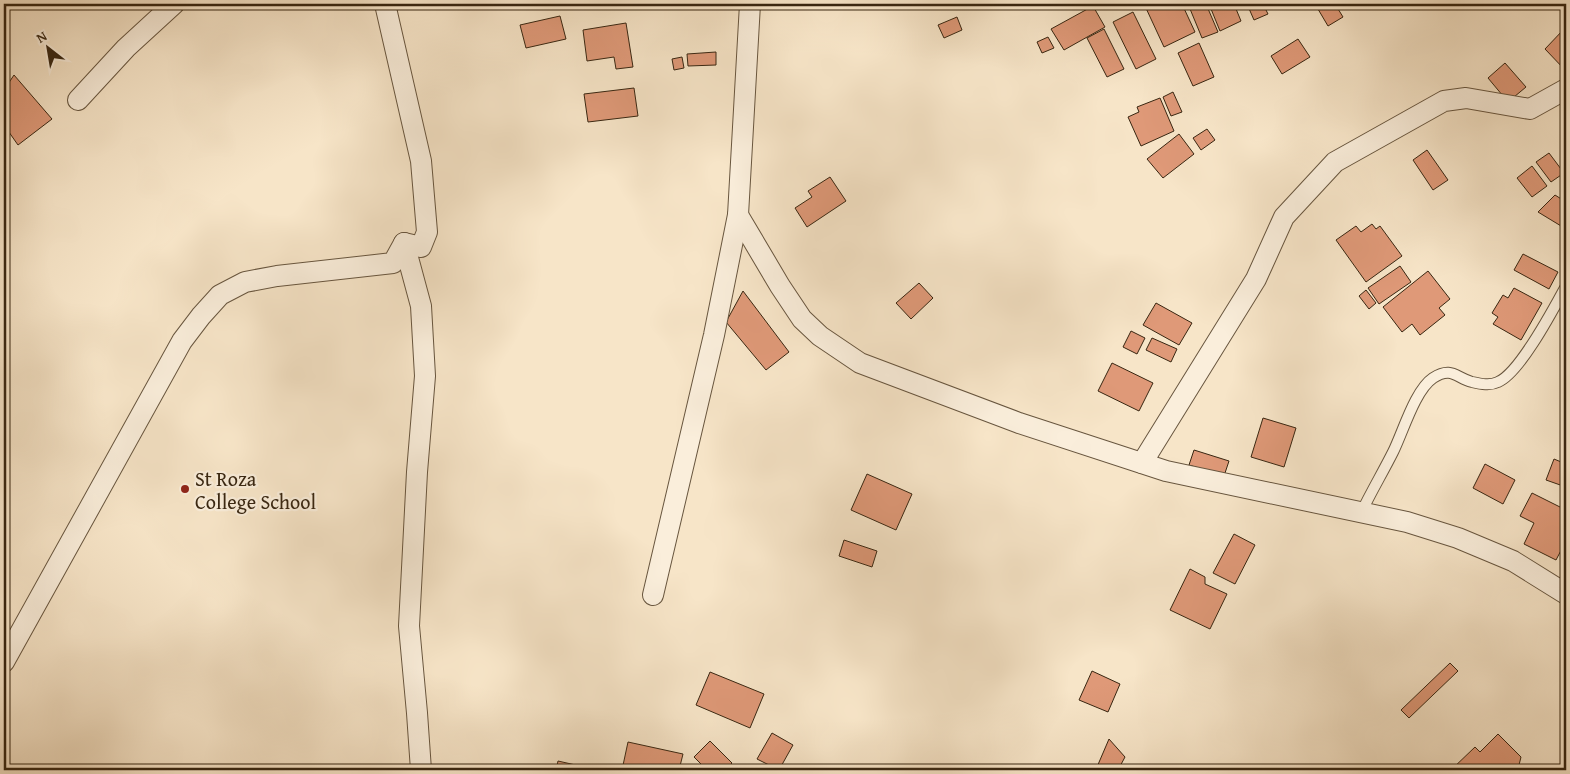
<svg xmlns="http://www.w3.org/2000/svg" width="1570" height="774" viewBox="0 0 1570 774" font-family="'Gentium Book Plus',serif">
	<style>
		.building { fill: #df9978; stroke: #382611 }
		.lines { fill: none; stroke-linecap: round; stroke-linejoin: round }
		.lane-casing { stroke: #68563f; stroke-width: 12 }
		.street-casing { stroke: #68563f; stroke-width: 22 }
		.lane { stroke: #faeedb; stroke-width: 10 }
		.street { stroke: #faeedb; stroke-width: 20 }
		.poi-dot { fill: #8f2418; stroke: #faeedb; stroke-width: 2 }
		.labels { text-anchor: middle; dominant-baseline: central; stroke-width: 4.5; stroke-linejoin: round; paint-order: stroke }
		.poi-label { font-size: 20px; fill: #382611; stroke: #faeedb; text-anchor: start }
	</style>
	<rect width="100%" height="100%" fill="#f7e5c8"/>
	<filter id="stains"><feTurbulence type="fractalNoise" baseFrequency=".004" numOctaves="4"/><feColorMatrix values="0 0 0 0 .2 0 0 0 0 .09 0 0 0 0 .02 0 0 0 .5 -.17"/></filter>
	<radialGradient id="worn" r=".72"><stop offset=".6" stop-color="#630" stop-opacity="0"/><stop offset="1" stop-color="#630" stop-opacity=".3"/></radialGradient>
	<g class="building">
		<path d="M1150 4H1182L1195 32 1164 47 1145 6Z"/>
		<path d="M1188 4H1206L1218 32 1202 38Z"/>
		<path d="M1209 4H1234L1241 21 1220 31Z"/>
		<path d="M1247 4H1263L1268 14 1254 20Z"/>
		<path d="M1315 4H1335L1343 17 1328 26Z"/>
		<path d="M1093 6 1105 27 1064 50 1051 29Z"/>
		<path d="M1133 12 1156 59 1136 69 1113 22Z"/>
		<path d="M560 16 566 39 526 48 520 25Z"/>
		<path d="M957 17 962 30 944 38 938 25Z"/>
		<path d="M626 23 633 67 616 69 614 57 587 61 583 30Z"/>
		<path d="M1104 29 1124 69 1107 77 1087 38Z"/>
		<path d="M1564 29 1566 31V71L1545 49Z"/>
		<path d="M1048 37 1054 48 1042 53 1037 42Z"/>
		<path d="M1298 39 1310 57 1282 74 1271 56Z"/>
		<path d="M1199 43 1214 77 1193 86 1178 53Z"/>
		<path d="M716 52V65L688 66 687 54Z"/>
		<path d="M682 57 684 68 674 70 672 59Z"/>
		<path d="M1505 63 1526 87 1508 102 1488 78Z"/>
		<path d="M14 75 52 119 18 145 4 125V90Z"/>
		<path d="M634 88 638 116 588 122 584 94Z"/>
		<path d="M1173 92 1182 112 1171 116 1163 97Z"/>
		<path d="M1160 98 1174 131 1141 146 1128 117 1139 112 1137 107Z"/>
		<path d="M1207 129 1215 140 1201 150 1193 138Z"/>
		<path d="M1179 134 1194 154 1163 178 1147 159Z"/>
		<path d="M1427 150 1448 180 1433 190 1413 160Z"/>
		<path d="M1549 153 1564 173 1551 182 1536 162Z"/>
		<path d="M1532 166 1547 186 1532 197 1517 178Z"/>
		<path d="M830 177 846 201 807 227 795 208 812 197 808 191Z"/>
		<path d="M1555 195 1566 202V229L1538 212Z"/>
		<path d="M1372 224 1376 229 1380 226 1402 256 1366 282 1336 240 1356 226 1361 232Z"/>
		<path d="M1523 254 1558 272 1549 289 1514 270Z"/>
		<path d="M1400 266 1411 282 1379 304 1368 288Z"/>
		<path d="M1428 271 1450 299 1439 308 1445 315 1420 335 1412 324 1402 332 1383 307Z"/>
		<path d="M919 283 933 298 911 319 896 303Z"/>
		<path d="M1514 288 1542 303 1521 340 1493 324 1498 317 1492 313 1503 295 1508 298Z"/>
		<path d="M1366 290 1376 303 1369 309 1359 296Z"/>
		<path d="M743 291 789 352 766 370 726 322Z"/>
		<path d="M1156 303 1192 323 1179 345 1143 325Z"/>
		<path d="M1131 331 1145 338 1137 354 1123 347Z"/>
		<path d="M1152 338 1177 349 1171 362 1146 350Z"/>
		<path d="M1112 363 1153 383 1139 411 1098 391Z"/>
		<path d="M1263 418 1296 428 1284 467 1251 457Z"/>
		<path d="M1194 450 1229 461 1224 476 1189 465Z"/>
		<path d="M1554 459 1566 464V487L1546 480Z"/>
		<path d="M1485 464 1515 480 1503 504 1473 488Z"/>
		<path d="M867 474 912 494 896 530 851 510Z"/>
		<path d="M1532 493 1566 510V541L1556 560 1524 544 1534 523 1520 516Z"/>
		<path d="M1234 534 1255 545 1235 584 1213 573Z"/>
		<path d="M844 540 877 551 872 567 839 556Z"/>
		<path d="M1190 569 1205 577V584L1227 594 1210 629 1170 610Z"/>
		<path d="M1450 663 1458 671 1409 718 1401 710Z"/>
		<path d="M1092 671 1120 684 1108 712 1079 700Z"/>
		<path d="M710 672 764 694 750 728 696 705Z"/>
		<path d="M772 733 793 745 779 770 757 759Z"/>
		<path d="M1498 734 1521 757 1519 765 1524 770H1451L1475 747 1480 752Z"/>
		<path d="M1109 739 1125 757 1118 770H1104L1097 767Z"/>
		<path d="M710 741 732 763 725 770H707L694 757Z"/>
		<path d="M628 742 683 754 679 770H622Z"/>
		<path d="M558 761 580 766 579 770H556Z"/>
	</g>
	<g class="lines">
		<g class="lane-casing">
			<path id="lane" d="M1361 513C1371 492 1383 472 1393 452 1403 432 1415 390 1433 378 1452 366 1456 378 1472 382 1481 384 1490 386 1498 382 1520 373 1554 308 1566 286"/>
		</g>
		<g class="street-casing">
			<g id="street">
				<path d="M78 100 126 48 174 4"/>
				<path d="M738 215 780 286 802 319 820 336 860 363 1019 423 1166 471 1407 522 1458 538 1513 561 1566 594"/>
				<path d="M404 243 421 306 425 376 417 472 409 626 417 713 421 770"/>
				<path d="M1142 463 1256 279 1284 217 1335 162 1444 101 1466 98 1530 109 1566 89"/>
				<path d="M653 595 714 335 738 215 750 4"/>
				<path d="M4 662 182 341 201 316 220 295 245 282 277 276 393 263 404 243 421 247 427 232 421 161 385 4"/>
			</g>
		</g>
		<use href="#lane" class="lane"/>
		<use href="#street" class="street"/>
	</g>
	<circle class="poi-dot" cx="185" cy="489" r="5"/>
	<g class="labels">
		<g class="poi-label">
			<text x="195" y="478">St Roza<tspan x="195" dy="23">College School</tspan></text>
		</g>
	</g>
	<rect width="1570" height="774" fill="none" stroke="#f7e5c8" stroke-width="20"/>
	<rect x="5" y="5" width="1560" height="764" fill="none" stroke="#382611" stroke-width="2.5"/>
	<rect x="10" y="10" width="1550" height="754" fill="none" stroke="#382611"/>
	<g transform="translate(48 48) rotate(329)" stroke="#faeedb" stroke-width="4" paint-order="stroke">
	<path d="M0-4L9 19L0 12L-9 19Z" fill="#382611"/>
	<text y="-8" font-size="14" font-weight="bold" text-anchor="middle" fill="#382611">N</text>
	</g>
	<rect width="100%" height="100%" filter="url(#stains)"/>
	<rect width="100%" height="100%" fill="url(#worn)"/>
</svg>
